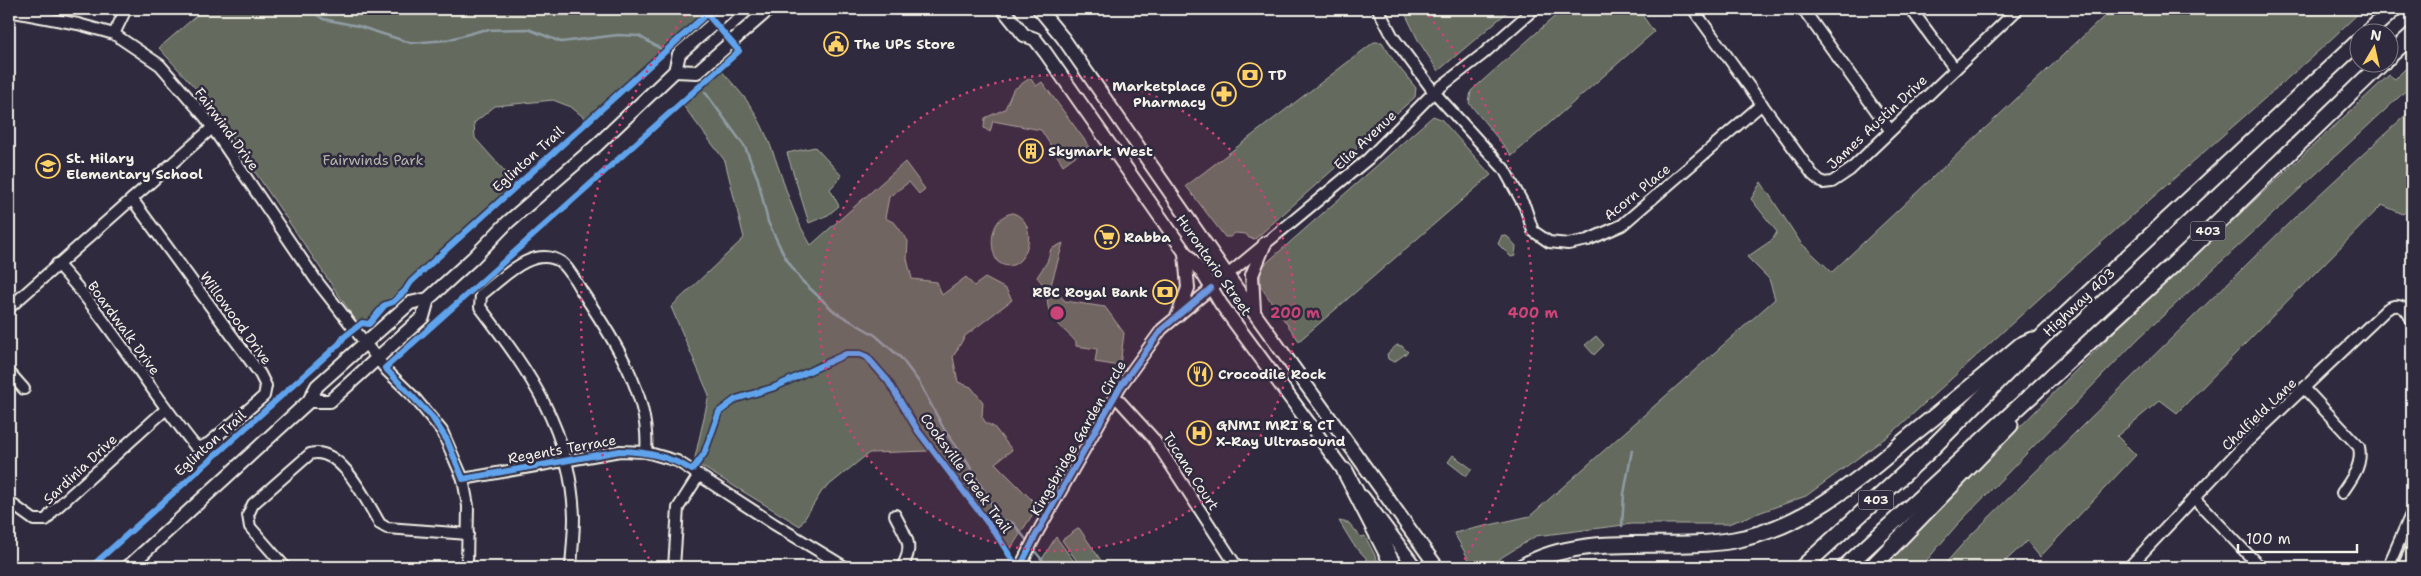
<svg xmlns="http://www.w3.org/2000/svg" width="2421" height="576" viewBox="0 0 2421 576" font-family="'Shantell Sans',sans-serif">
	<style>
		.green { fill: #656b5e; stroke: #acaea3 }
		.lines { fill: none; stroke-linecap: round; stroke-linejoin: round }
		.stream { stroke: #8f9ca3; stroke-width: 2.5 }
		.minor-casing { stroke: #f4f1e8; stroke-width: 14 }
		.major-casing { stroke: #f4f1e8; stroke-width: 16 }
		.highway-casing { stroke: #f4f1e8; stroke-width: 19 }
		.minor { stroke: #2f2a3d; stroke-width: 10 }
		.major { stroke: #2f2a3d; stroke-width: 12 }
		.highway { stroke: #2f2a3d; stroke-width: 15 }
		.cycleway-casing { stroke: #2f2a3d; stroke-width: 9 }
		.cycleway { stroke: #60a3ed; stroke-width: 6 }
		.ring { fill: none; stroke: #cc4377; stroke-width: 2.5; stroke-dasharray: 2.5 5 }
		.labels { text-anchor: middle; dominant-baseline: central; stroke-width: 5; stroke-linejoin: round; paint-order: stroke }
		.shield { fill: #2f2a3d; stroke: #b9b5b5; stroke-width: 1 }
		.shield-label { font-size: 12px; font-weight: bold; fill: #f4f1e8 }
		.poi-label { font-size: 14px; font-weight: bold; fill: #f4f1e8; stroke: #2f2a3d; text-anchor: start }
		.street-label { font-size: 14px; fill: #f4f1e8; stroke: #2f2a3d }
		.park-label { font-size: 14px; fill: #b4b5aa; stroke: #2f2a3d }
		.centre { fill: #cc4377; stroke: #2f2a3d; stroke-width: 2.5 }
		.ring-label { font-size: 15px; text-anchor: middle; font-weight: bold; fill: #cc4377; stroke: #2f2a3d; stroke-width: 5; stroke-linejoin: round; paint-order: stroke }
	</style>
	<rect width="100%" height="100%" fill="#2f2a3d"/>
	<filter id="ink" filterUnits="userSpaceOnUse"><feTurbulence type="fractalNoise" baseFrequency=".02" numOctaves="2"/><feDisplacementMap in="SourceGraphic" scale="10" xChannelSelector="R" yChannelSelector="G"/><feConvolveMatrix kernelMatrix="1 2 1 2 8 2 1 2 1" color-interpolation-filters="sRGB"/></filter>
	<g filter="url(#ink)">
		<g class="green">
			<path d="M204 9H709L587 120 571 107 553 100 495 106 474 123 475 138 516 184 412 278 402 290 380 305 368 321 357 322 206 100 159 48Z"/>
			<path d="M1403 9H1511L1438 71 1418 40Z"/>
			<path d="M1563 9H1638L1654 32 1512 156 1469 103 1471 91Z"/>
			<path d="M2112 9H2363L2323 47 2076 265 1892 433 1806 496 1728 524H1632L1536 536 1486 567H1473L1454 533 1530 516 1775 299 1769 279 1747 257 1772 240 1777 232 1751 199 1761 182 1801 243 1832 272Z"/>
			<path d="M1374 42H1382L1394 61 1416 88 1415 97 1255 239 1249 238 1246 234 1235 233 1230 237H1225L1186 186Z"/>
			<path d="M2412 62V85L2139 338 1956 526 1921 567H1881L2121 325 2389 75 2395 79Z"/>
			<path d="M720 69C731 82 743 94 752 108 779 150 784 203 811 245L905 162 925 189 919 194 909 182 889 197 885 218 895 223 908 241 907 259 912 279 937 282 942 295 966 277 974 286 985 278 1006 289 1012 300 965 336 953 357 958 382 971 387 983 402 982 417 986 423 994 427 1012 450 995 463 1038 506 1008 553 929 451 869 453 822 491 800 526 694 462 709 395 671 307 744 238 725 161 682 104Z"/>
			<path d="M1030 78 1036 86 1042 82 1089 146 1063 165 1041 130 993 121 990 132 984 128 985 118 1005 109 1013 90Z"/>
			<path d="M2412 109V205L2403 214 2382 205 2177 413 2160 400 2117 436 2136 455 2040 557 2027 541 1999 567H1942L1968 538 2294 218Z"/>
			<path d="M1433 116 1441 119 1491 175 1299 341 1260 286V272L1263 266Z"/>
			<path d="M815 147 842 176 830 189 839 206 828 215 809 223 787 153Z"/>
			<path d="M1013 213C1045 224 1022 283 997 261 988 245 991 216 1013 213Z"/>
			<path d="M1502 235 1508 237 1516 246 1515 256 1511 257 1498 244Z"/>
			<path d="M1063 243 1051 285 1065 301 1105 307 1124 333 1120 366 1095 362 1097 349 1076 346V342C1069 333 1057 326 1052 317 1045 304 1049 301 1046 290 1045 286 1040 281 1037 277L1047 262 1051 249Z"/>
			<path d="M1596 336 1604 345 1594 355 1585 345Z"/>
			<path d="M1397 345 1402 346 1408 352 1394 362 1388 359 1387 354Z"/>
			<path d="M1453 455 1472 469 1466 476 1448 462Z"/>
			<path d="M1339 521 1349 523 1361 537 1365 536 1381 567H1370L1366 558 1353 544Z"/>
			<path d="M1079 528 1102 562 1095 567H1081L1062 540Z"/>
			<path d="M1056 537 1078 567H1037Z"/>
		</g>
		<g class="lines">
			<g class="stream">
				<path d="M309 9 323 19 358 26 411 43 447 40 483 30 528 29 561 42 618 35 639 36 661 49"/>
				<path d="M705 92 745 147 758 179 768 222 785 257 801 280 835 312 875 335 901 358 919 382 945 431 966 460 1000 519 1013 523 1028 542"/>
				<path d="M1622 526 1624 494 1632 450"/>
				<path d="M1033 549 1048 567"/>
			</g>
			<g class="minor-casing">
				<g id="minor">
					<path d="M1378 9 1393 37 1434 92 1504 169 1525 207 1533 231 1549 242 1568 244 1588 240 1622 225 1762 104"/>
					<path d="M1693 9 1813 175 1823 183 1832 182 1850 170 2018 9"/>
					<path d="M1803 9 1890 130"/>
					<path d="M1911 9 1955 69"/>
					<path d="M9 11 78 24 114 34 160 65 205 117 316 280 387 371 413 396 442 431 463 479 468 506 467 567"/>
					<path d="M114 34 126 9"/>
					<path d="M57 264C109 320 147 387 195 446L201 447 209 443 264 396 266 386 260 374 132 199"/>
					<path d="M9 308 212 128"/>
					<path d="M9 372 24 389"/>
					<path d="M2305 389 2359 447C2363 465 2352 478 2342 493"/>
					<path d="M1115 396 1153 438 1237 567"/>
					<path d="M463 479 620 451 646 452 677 461 774 524 845 567"/>
					<path d="M2194 498 2260 567"/>
					<path d="M9 502 34 520H46L53 511 165 410"/>
					<path d="M895 515C906 537 915 545 902 567"/>
					<path d="M285 567 250 527 248 515 253 504 310 454C341 445 366 501 380 524L387 528 468 534"/>
					<path d="M571 567C572 551 574 534 574 517 571 430 530 373 480 307L481 295C502 279 533 244 561 262 571 270 576 283 583 293 613 338 651 396 646 452"/>
					<path d="M674 567 678 508 699 475"/>
					<path d="M1020 567 1036 535 1120 387 1162 329 1368 159 1434 92 1483 54 1534 9"/>
					<path d="M2129 567 2246 443 2387 309C2400 301 2407 309 2412 321"/>
					<path d="M2388 567 2412 512"/>
					<path d="M2403 567 2412 547"/>
				</g>
			</g>
			<g class="major-casing">
				<g id="major">
					<path d="M1003 9 1024 35 1035 39 1045 52 1184 251 1203 274 1221 304 1350 479"/>
					<path d="M1039 9 1063 38 1237 289 1437 567"/>
					<path d="M675 71 697 72 769 9"/>
					<path d="M1254 311 1252 275 1265 243"/>
					<path d="M1178 315 1188 288 1185 253"/>
					<path d="M309 401H330L423 317 428 299"/>
					<path d="M1363 497 1415 567"/>
					<path d="M128 567 309 401 317 386 410 303 428 299 473 258 508 222 597 145 675 71 679 54 730 9"/>
				</g>
			</g>
			<g class="highway-casing">
				<g id="highway">
					<path d="M2368 32 2394 9"/>
					<path d="M2388 57 2412 35"/>
					<path d="M1345 471 1394 567"/>
					<path d="M1522 567C1582 531 1667 552 1734 540 1806 527 1859 479 1913 434 1949 405 1986 375 2021 345L2032 340"/>
					<path d="M1803 567 1928 452 2043 336 2358 42"/>
					<path d="M1845 567 2188 251 2383 62"/>
					<path d="M1872 567 2010 425"/>
				</g>
			</g>
			<use href="#minor" class="minor"/>
			<use href="#major" class="major"/>
			<use href="#highway" class="highway"/>
			<g class="cycleway-casing">
				<g id="cycleway">
					<path d="M707 14 739 51 385 368 432 417 447 440 463 479 620 451C647 452 669 456 692 470L704 454 719 412 736 399 775 387 846 354H860L867 357 888 381 918 431 996 534 1017 567"/>
					<path d="M91 567 339 344 344 337 362 323 369 324 385 305 393 302 405 291 411 282 427 267 712 9"/>
					<path d="M1020 567 1036 535 1120 387 1162 329 1211 288"/>
				</g>
			</g>
			<use href="#cycleway" class="cycleway"/>
		</g>
	</g>
	<circle cx="1057" cy="313" r="238" fill="#cc4377" fill-opacity=".12"/>
	<g class="ring">
		<circle cx="1057" cy="313" r="238"/>
		<path d="M653 565A476 476 0 0 1 690 10M1424 10A476 476 0 0 1 1461 565"/>
	</g>
	<defs>
		<g id="civic-ring" transform="scale(1.25)"><circle r="9.5" fill="#2f2a3d" stroke="#ffd166" stroke-width="1.5"/><path d="M-.6-6.5H3V-4.5H.6V-3L4-1V1h2V6H-6V1h2V-1L-.6-3ZM-1.2 2.5V6h2.4V2.5Z" fill="#ffd166"/></g>
		<g id="bank-ring" transform="scale(1.25)"><circle r="9.5" fill="#2f2a3d" stroke="#ffd166" stroke-width="1.5"/><path d="M-6-4H6V4H-6ZM0-2.3a2.3 2.3 0 1 0 0 4.6a2.3 2.3 0 1 0 0-4.6Z" fill="#ffd166"/></g>
		<g id="pharmacy-ring" transform="scale(1.25)"><circle r="9.5" fill="#2f2a3d" stroke="#ffd166" stroke-width="1.5"/><path d="M-2-6h4v4h4v4h-4v4h-4v-4h-4v-4h4Z" fill="#ffd166"/></g>
		<g id="building-ring" transform="scale(1.25)"><circle r="9.5" fill="#2f2a3d" stroke="#ffd166" stroke-width="1.5"/><path d="M-4-6H4V6H1V3H-1V6H-4ZM-2.5-4.3h1.7v1.8h-1.7ZM.8-4.3h1.7v1.8H.8ZM-2.5-1h1.7V.8h-1.7ZM.8-1h1.7V.8H.8Z" fill="#ffd166"/></g>
		<g id="school-ring" transform="scale(1.25)"><circle r="9.5" fill="#2f2a3d" stroke="#ffd166" stroke-width="1.5"/><path d="M0-5L7-2L0 1L-7-2ZM-4 1L0 2.5L4 1V4Q0 6-4 4Z" fill="#ffd166"/></g>
		<g id="supermarket-ring" transform="scale(1.25)"><circle r="9.5" fill="#2f2a3d" stroke="#ffd166" stroke-width="1.5"/><path d="M-6-5.5h2.5l.6 2H6L4.5 2H-2.5L-4.4-4H-6ZM-1.5 3.2a1.3 1.3 0 1 0 .1 0ZM3 3.2a1.3 1.3 0 1 0 .1 0Z" fill="#ffd166"/></g>
		<g id="restaurant-ring" transform="scale(1.25)"><circle r="9.5" fill="#2f2a3d" stroke="#ffd166" stroke-width="1.5"/><path d="M-5-6h1v4h1v-4h1v4h1v-4h1v5L-1.5 .5V6h-2V.5L-5-1ZM5-6V6H3V1.5H1.5Q1.5-4 5-6Z" fill="#ffd166"/></g>
		<g id="hospital-ring" transform="scale(1.25)"><circle r="9.5" fill="#2f2a3d" stroke="#ffd166" stroke-width="1.5"/><path d="M-5-5h3v3.5h4V-5h3V5h-3V1.5h-4V5h-3Z" fill="#ffd166"/></g>
	</defs>
	<g fill-rule="evenodd">
		<use href="#civic-ring" x="836" y="44"/>
		<use href="#bank-ring" x="1250" y="75"/>
		<use href="#pharmacy-ring" x="1224" y="94"/>
		<use href="#building-ring" x="1031" y="151"/>
		<use href="#school-ring" x="48" y="166"/>
		<use href="#supermarket-ring" x="1107" y="237"/>
		<use href="#bank-ring" x="1165" y="292"/>
		<use href="#restaurant-ring" x="1200" y="374"/>
		<use href="#hospital-ring" x="1199" y="433"/>
	</g>
	<g class="labels">
		<g class="shield">
			<rect x="2190.5" y="221.5" width="35" height="19" rx="4"/>
			<rect x="1858.5" y="490.5" width="35" height="19" rx="4"/>
		</g>
		<g class="shield-label">
			<text x="2208" y="231">403</text>
			<text x="1876" y="500">403</text>
		</g>
		<g class="poi-label">
			<text x="854" y="44">The UPS Store</text>
			<text x="1268" y="75">TD</text>
			<text x="1206" y="86" text-anchor="end">Marketplace<tspan x="1206" dy="16">Pharmacy</tspan></text>
			<text x="1048" y="151">Skymark West</text>
			<text x="66" y="158">St. Hilary<tspan x="66" dy="16">Elementary School</tspan></text>
			<text x="1124" y="237">Rabba</text>
			<text x="1148" y="292" text-anchor="end">RBC Royal Bank</text>
			<text x="1218" y="374">Crocodile Rock</text>
			<text x="1216" y="425">GNMI MRI &amp; CT<tspan x="1216" dy="16">X-Ray Ultrasound</tspan></text>
		</g>
		<g class="street-label">
			<text transform="translate(1877 122) rotate(-43)">James Austin Drive</text>
			<text transform="translate(227 129) rotate(54)">Fairwind Drive</text>
			<text transform="translate(1365 140) rotate(-43)">Elia Avenue</text>
			<text transform="translate(528 159) rotate(-42)">Eglinton Trail</text>
			<text transform="translate(1637 192) rotate(-39)">Acorn Place</text>
			<text transform="translate(1214 265) rotate(55)">Hurontario Street</text>
			<text transform="translate(2079 302) rotate(-43)">Highway 403</text>
			<text transform="translate(236 318) rotate(54)">Willowood Drive</text>
			<text transform="translate(124 328) rotate(54)">Boardwalk Drive</text>
			<text transform="translate(2259 414) rotate(-44)">Chalfield Lane</text>
			<text transform="translate(1078 438) rotate(-60)">Kingsbridge Garden Circle</text>
			<text transform="translate(210 443) rotate(-42)">Eglinton Trail</text>
			<text transform="translate(562 449) rotate(-10)">Regents Terrace</text>
			<text transform="translate(80 469) rotate(-43)">Sardinia Drive</text>
			<text transform="translate(1191 471) rotate(57)">Tucana Court</text>
			<text transform="translate(966 473) rotate(54)">Cooksville Creek Trail</text>
		</g>
		<g class="park-label">
			<text x="373" y="160">Fairwinds Park</text>
		</g>
	</g>
	<circle cx="1057" cy="313" r="8" class="centre"/>
	<g class="ring-label">
		<text x="1295" y="318">200 m</text>
		<text x="1533" y="318">400 m</text>
	</g>
	<rect width="2421" height="576" fill="none" stroke="#2f2a3d" stroke-width="30"/>
	<rect x="15" y="15" width="2391" height="546" fill="none" stroke="#f4f1e8" stroke-width="2" filter="url(#ink)"/>
	<g transform="translate(2374 48) rotate(9)"><circle r="24" fill="#2f2a3d" stroke="#7e7a81"/>
	<path d="M0-4L9 19L0 12L-9 19Z" fill="#ffd166"/>
	<text y="-8" font-size="14" font-weight="bold" text-anchor="middle" fill="#f4f1e8">N</text>
	</g>
	<path d="M2238 544v8h119v-8" fill="none" stroke="#f4f1e8" stroke-width="2.5"/>
	<text x="2246" y="544" font-size="15" fill="#f4f1e8" stroke="#2f2a3d" stroke-width="4" paint-order="stroke">100 m</text>
</svg>
